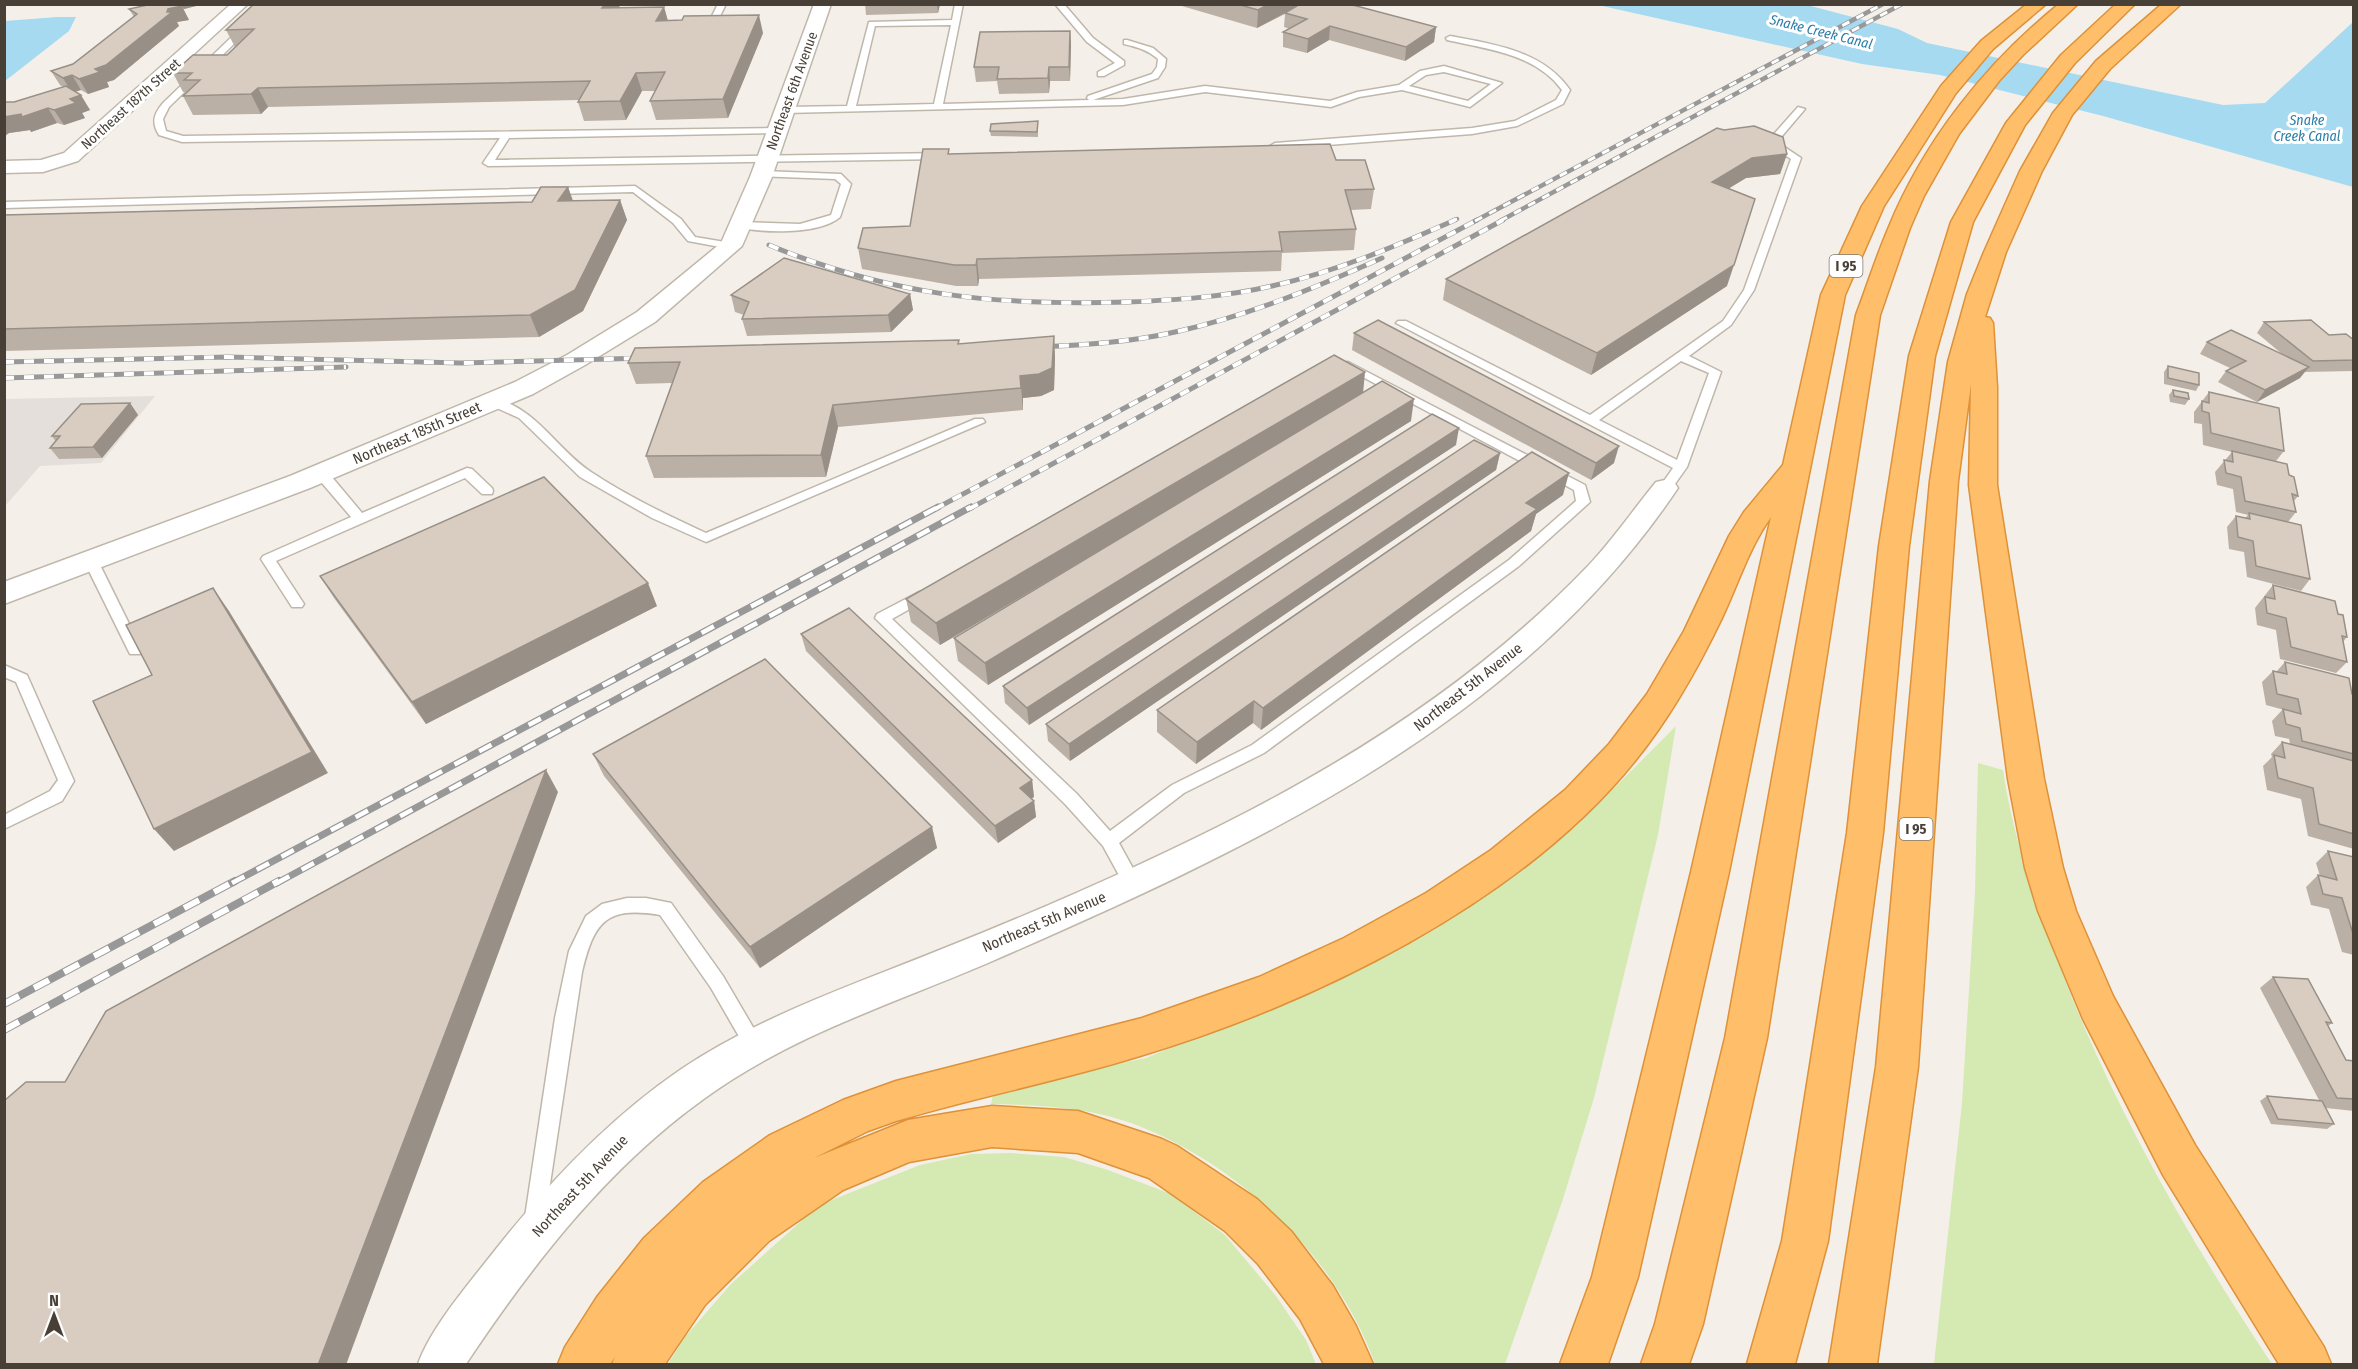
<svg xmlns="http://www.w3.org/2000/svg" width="2358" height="1369" viewBox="0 0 2358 1369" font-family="'Fira Sans Condensed',sans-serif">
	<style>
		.industrial { fill: #e4dfda }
		.green { fill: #d5e9b2 }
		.water { fill: #a5daf1 }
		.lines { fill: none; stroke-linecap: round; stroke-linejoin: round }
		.service-casing { stroke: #c0b7ab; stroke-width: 3 }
		.minor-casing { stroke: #c0b7ab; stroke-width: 3 }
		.tertiary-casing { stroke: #c0b7ab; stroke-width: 3 }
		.motorway-casing { stroke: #de9139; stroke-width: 3 }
		.service { fill: #fff; fill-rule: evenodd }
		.minor { fill: #fff; fill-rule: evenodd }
		.tertiary { fill: #fff; fill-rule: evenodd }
		.motorway { fill: #febe6a; fill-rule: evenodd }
		.rail-far3-casing { stroke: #989898; stroke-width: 4.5 }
		.rail-far2-casing { stroke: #989898; stroke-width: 5 }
		.rail-far1-casing { stroke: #989898; stroke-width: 7 }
		.rail-casing { stroke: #989898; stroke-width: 8 }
		.rail-far3 { stroke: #fff; stroke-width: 3; stroke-dasharray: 8; stroke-linecap: butt }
		.rail-far2 { stroke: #fff; stroke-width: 4; stroke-dasharray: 10; stroke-linecap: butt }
		.rail-far1 { stroke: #fff; stroke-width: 4.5; stroke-dasharray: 14; stroke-linecap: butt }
		.rail { stroke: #fff; stroke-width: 6; stroke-dasharray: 17; stroke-linecap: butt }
		.wall { fill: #bbb0a6 }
		.shaded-wall { fill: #989087 }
		.building { fill: #d9cdc1; stroke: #989087; stroke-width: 1.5 }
		.labels { text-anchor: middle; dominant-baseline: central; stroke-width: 6; stroke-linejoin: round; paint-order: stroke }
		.far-water-label { font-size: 14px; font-style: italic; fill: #2c7ea6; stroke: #fff }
		.far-street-label { font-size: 14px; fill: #484037; stroke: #fff }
		.shield { fill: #fff; stroke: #7f7973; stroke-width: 1.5 }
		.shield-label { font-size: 14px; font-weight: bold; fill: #484037 }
		.street-label { font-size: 15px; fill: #484037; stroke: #fff }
	</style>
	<rect width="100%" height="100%" fill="#f4f0e9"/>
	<path class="industrial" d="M155 396 101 463 40 466 5 506V399Z"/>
	<g class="green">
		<path d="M1676 726 1658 835 1594 1098 1562 1202 1505 1364H1375C1338 1259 1242 1167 1139 1126 1092 1107 1040 1105 991 1104L994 1090 1146 1058 1322 985 1511 874 1574 828Z"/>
		<path d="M1978 763 2003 770C2011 826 2028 879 2047 932 2101 1086 2182 1229 2272 1364H1934L1962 1103 1975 892Z"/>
		<path d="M1011 1153 1064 1157 1108 1170 1171 1194 1225 1235 1276 1296 1306 1340 1316 1364H668L685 1337 731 1284 819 1205 920 1165 971 1154Z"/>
	</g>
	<g class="water">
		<path d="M1598 5H1807L1898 29 1927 43 2223 105 2265 103 2353 22V187L2103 116 1940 75 1862 64Z"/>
		<path d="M57 17H76L69 31 5 81V21Z"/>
	</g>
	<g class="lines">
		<g class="service-casing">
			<g id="service">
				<path d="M266 4H275L169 107 163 119 166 131 183 136 777 128 780 129V133L509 138 495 160 943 153 948 156 943 159 488 166 483 163 500 138 182 142 159 135C151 122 154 114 163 103Z"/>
				<path d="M718 4H726L719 18H716L712 16Z"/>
				<path d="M955 4H963L943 104 1089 100 1087 98 1088 96 1152 74 1157 67 1158 59C1148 50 1137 47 1124 44V40H1127L1153 48 1166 59 1165 67 1158 78 1093 100 1123 99 1205 86 1330 101 1357 92 1399 85 1420 71 1444 66 1502 83 1470 107 1402 90 1359 97 1331 107 1205 92 1123 105 785 113 781 110 785 107 847 106 869 22 952 20ZM951 25 934 104 856 106 875 26ZM1444 72 1491 84 1468 101 1409 86 1426 75Z"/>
				<path d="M1055 4H1064L1093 38 1124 61V65L1104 76H1098V72L1115 63 1087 42Z"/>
				<path d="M1450 36C1494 44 1543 51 1570 90L1563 104 1517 126 1472 134 1275 149 1270 146 1275 143 1472 128 1515 121 1556 100 1562 90C1536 54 1487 49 1447 40L1446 38Z"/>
				<path d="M1798 107 1805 109 1777 142 1801 158 1754 290 1731 325 1689 356 1721 372 1687 467 1670 491 1665 492 1659 488 1673 468 1396 323 1398 321H1406L1590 415 1723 321 1744 290 1791 159 1766 143ZM1681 361 1709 373 1677 460 1599 420Z"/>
				<path d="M761 171 841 174 851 184 840 217C819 235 763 233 736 227L735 225 740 222 800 224 831 215 841 184 835 179 758 176 756 174Z"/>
				<path d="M635 186 681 219 695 237 731 243 736 246 731 249 688 241 673 223 633 192 4 208V202Z"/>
				<path d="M1348 362 1585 485 1590 502 1519 566 1264 753 1184 793 1119 843 1141 883 1138 888 1132 890 1126 888 1103 846 1065 804 875 618 877 614 919 592H929L931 595 929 598 892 619 1077 794 1110 831 1172 785 1252 745 1509 560 1576 501 1574 490 1344 367V363Z"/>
				<path d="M492 397C538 409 555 448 591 472 627 496 667 515 706 533L975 419H983L985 422 706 542 652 518 580 477 519 418 488 404 486 401Z"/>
				<path d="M467 468 472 469 492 488 493 491 492 494H482L465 478 276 561 304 604 302 607H292L261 559 263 556 351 517 316 476 315 473 316 470H326L362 513Z"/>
				<path d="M91 556 98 561 142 650 140 654H130L128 650 84 561Z"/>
				<path d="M4 665 27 675 74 781 62 801 4 829V815L50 791 58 780 16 682 4 677Z"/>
				<path d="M627 898H646L671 903 723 976 764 1046 762 1052 755 1055 748 1052 711 988 660 915C606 906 594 922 582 972L545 1217 542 1224 535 1227 528 1224 525 1217 555 1018 569 951 586 916 602 904Z"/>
			</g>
		</g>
		<g class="minor-casing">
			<g id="minor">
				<path d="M231 4H248L78 161 43 172 4 173V161L41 160 64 153Z"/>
				<path d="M1665 480 1674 482 1678 488C1517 728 1244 851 988 963 892 1004 790 1036 705 1098 607 1168 532 1265 466 1364H418C431 1327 471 1281 496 1249 549 1182 610 1118 680 1070 760 1016 853 985 942 949 1045 908 1148 863 1247 812 1372 747 1489 669 1587 567 1612 541 1633 510 1656 482Z"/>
			</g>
		</g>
		<g class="tertiary-casing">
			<path id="tertiary" d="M814 4H831L772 177 742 246 655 322 585 365 533 394 310 488 4 604V582L290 476 515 382 567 355 637 312 721 243 750 177Z"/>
		</g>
		<g class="motorway-casing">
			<g id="motorway">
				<path d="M2027 4H2046L1993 49 1956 93 1884 206 1845 295 1729 872 1638 1277 1608 1364H1560L1592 1277 1691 872 1771 517C1749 548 1738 584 1722 618 1698 668 1670 718 1635 761 1520 904 1312 1004 1140 1056 1059 1081 977 1097 896 1121L868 1131 814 1158 908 1120 992 1106 1078 1111 1162 1139 1177 1146 1257 1199 1291 1231 1333 1286 1356 1326 1373 1364H1324L1300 1319 1258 1264 1225 1231 1149 1178 1078 1153 992 1147 909 1162 843 1190 769 1241 705 1305 665 1364H612L615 1357 610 1364H558L565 1347 597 1297 644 1238 703 1182 770 1135 843 1100 896 1081 1142 1018 1259 977 1344 938 1426 893 1491 850 1565 790 1609 744 1647 694 1684 631 1729 536 1744 512 1783 465 1821 295 1862 206 1941 86 1981 41Z"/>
				<path d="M2059 4H2078L2023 55 1999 81 1959 134 1924 196 1910 228 1880 315 1767 1038 1703 1324 1689 1364H1641L1655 1324 1725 1038 1856 315C1867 286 1876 257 1888 229 1924 141 1985 64 2059 4Z"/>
				<path d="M2116 4H2135L2075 63 2025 125 1973 222 1935 356 1909 546 1883 833 1828 1241 1795 1364H1747L1782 1241 1847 833 1879 546 1909 356 1951 222 2006 123 2061 55Z"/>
				<path d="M2162 4H2181L2110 69 2072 115 2042 171 2006 252 1985 317 1990 318 1993 323 1997 387V485L2044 779 2063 868 2076 911 2113 996 2195 1145 2324 1347 2331 1364H2279L2163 1175 2083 1019 2038 911 2025 868 2008 779 1969 485 1971 384 1958 481 1918 1067 1877 1364H1829L1876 1067 1930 481 1948 362 1967 294 1984 252 2020 171 2053 113 2096 61Z"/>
			</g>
		</g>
		<use href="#service" class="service"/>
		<use href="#minor" class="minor"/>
		<use href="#tertiary" class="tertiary"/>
		<use href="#motorway" class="motorway"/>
		<g class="rail-far3-casing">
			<g id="rail-far3">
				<path d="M1452 221 1457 219"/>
				<path d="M1475 221 1883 4"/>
				<path d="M1500 221 1902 4"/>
			</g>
		</g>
		<g class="rail-far2-casing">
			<g id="rail-far2">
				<path d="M769 245C892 296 996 306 1128 302 1176 300 1225 297 1272 286 1335 272 1396 246 1455 220"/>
				<path d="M1039 347C1085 345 1131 342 1175 332 1247 316 1315 288 1382 258"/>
				<path d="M4 362 229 357 461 363 646 358"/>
				<path d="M4 378 346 367"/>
				<path d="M935 509 1477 220"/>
				<path d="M969 509 1503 220"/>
			</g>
		</g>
		<g class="rail-far1-casing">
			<g id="rail-far1">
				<path d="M232 883 938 507"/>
				<path d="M277 883 971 507"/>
			</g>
		</g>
		<g class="rail-casing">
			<g id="rail">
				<path d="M4 1004 235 881"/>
				<path d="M4 1030 279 881"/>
			</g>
		</g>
		<use href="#rail-far3" class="rail-far3"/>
		<use href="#rail-far2" class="rail-far2"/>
		<use href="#rail-far1" class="rail-far1"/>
		<use href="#rail" class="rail"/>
	</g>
	<g class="wall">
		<path d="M152 4H204L184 9H183L189 20 177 22 179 26 114 80 107 82 109 87 88 94 81 90 76 91 90 110 82 113 85 118 64 125 57 123 31 132 30 130 9 133 4 136V102H14L63 87 60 85 51 71 73 64 134 17 129 9Z"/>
		<path d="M865 4H940L938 13 866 15Z"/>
		<path d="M1175 4H1349L1436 27 1434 42 1405 61 1329 40 1307 53 1283 47V32L1290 29 1284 27 1285 14 1257 28Z"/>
		<path d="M664 7 668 21 763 33 728 118 656 120 650 101 655 91H642L626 120 584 121 578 102 579 100 268 107 261 114 193 115 183 96 187 92H183L173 73 227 55 235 47 226 30 619 8Z"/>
		<path d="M1070 31 1071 45 1070 81H1050L1049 93 999 94 997 81 976 82 974 67Z"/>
		<path d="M1038 126V137L991 136 990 131Z"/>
		<path d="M949 154 1336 160 1374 189 1371 209 1351 210 1356 229 1354 250 1282 253 1281 271 979 279 978 286H956L862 269 858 248 910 226Z"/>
		<path d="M1787 154 1780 174 1746 178 1728 189 1727 286 1591 375 1443 300 1446 279Z"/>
		<path d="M568 187 573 201 620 200 627 220 583 311 539 337 4 351V215L532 202Z"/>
		<path d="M910 294 913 310 891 332 747 336 742 319 744 315 735 312 731 295Z"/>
		<path d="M2264 322 2354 340V371L2304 372 2300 378 2257 402 2218 382 2226 371 2230 368 2200 354 2207 342 2282 354 2257 333Z"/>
		<path d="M1354 333 1614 463 1591 480 1352 350Z"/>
		<path d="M1054 336 1055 358 1054 390 1041 396 1023 398V410L838 427 826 477 654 478 646 456 672 383 636 384 628 363 959 340V344Z"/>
		<path d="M2168 366 2199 385 2196 391 2164 384V372Z"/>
		<path d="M2173 390 2189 399 2185 405 2170 402 2169 395Z"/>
		<path d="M2209 392 2284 451 2276 461 2289 475 2298 496 2294 501 2296 512 2288 522 2310 579 2301 591 2247 577 2244 552 2229 549 2227 527 2236 516 2245 518 2248 515 2236 512 2233 489 2217 485 2215 472 2232 452 2203 445 2202 424 2194 423V412Z"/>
		<path d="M1363 393 1411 421 988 685 958 661 954 638 1175 506 940 645 911 622 906 599Z"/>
		<path d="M130 403 138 415 102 458 59 459 50 448 56 442 52 436Z"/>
		<path d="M1456 445 1029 725 1005 703 1003 686Z"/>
		<path d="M1500 453 1496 470 1070 761 1048 741 1046 724Z"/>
		<path d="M1563 495 1536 514 1531 531 1261 730 1253 723 1196 764 1157 732V710Z"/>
		<path d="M320 576 657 606 426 724 334 598Z"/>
		<path d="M2273 585 2338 614 2347 637 2343 642 2347 662 2336 673 2280 659 2276 630 2257 625 2255 608Z"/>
		<path d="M801 634 1032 780 1034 797 1031 798 1034 801 1036 817 998 843 806 651Z"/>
		<path d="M2285 662 2354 694V849L2308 836 2301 799 2267 790 2263 766 2272 757 2271 754 2282 742 2290 744 2289 739 2275 736 2272 721 2283 709 2288 711 2266 705 2262 682 2273 671 2276 672Z"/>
		<path d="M593 754 932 827 937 848 760 968 604 776Z"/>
		<path d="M2328 851 2354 857V955L2342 952 2329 909 2311 905 2306 887 2318 875 2320 876 2316 863Z"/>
		<path d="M2273 977 2332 1023 2328 1026 2346 1060 2354 1061V1111L2326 1108 2334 1124 2327 1129 2271 1124 2260 1101 2267 1096 2319 1100 2260 988Z"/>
	</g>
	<g class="shaded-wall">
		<path d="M181 4H204L184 9Z"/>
		<path d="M605 4H621L608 26 602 8Z"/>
		<path d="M937 4H940L938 13Z"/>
		<path d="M1269 4H1302L1257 28 1258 10Z"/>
		<path d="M182 6 189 20 177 22 179 26 114 80 107 82 109 87 88 94 79 79 95 69 167 12 168 9Z"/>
		<path d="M664 7 669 25 656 21Z"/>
		<path d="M759 15 763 33 728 118 723 99Z"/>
		<path d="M1330 26 1329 40 1307 53 1308 39Z"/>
		<path d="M1436 27 1434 42 1405 61 1406 47Z"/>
		<path d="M1070 31 1071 45 1070 81 1069 67Z"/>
		<path d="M1049 67 1050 81 1049 93 1048 78Z"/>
		<path d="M636 73 642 91 626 120 620 101Z"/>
		<path d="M72 75 81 90 72 93 63 78Z"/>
		<path d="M258 88 268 107 261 114 251 94Z"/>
		<path d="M81 95 90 110 82 113 85 118 64 125 54 110 70 99Z"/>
		<path d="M48 108 57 123 31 132 30 130 9 133 5 136 4 117Z"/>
		<path d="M1787 154 1780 174 1746 178 1706 202 1712 182 1752 158Z"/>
		<path d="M568 187 575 207 558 201Z"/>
		<path d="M620 200 627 220 583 311 539 337 530 315Z"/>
		<path d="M977 259 979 279 978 286 976 265Z"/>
		<path d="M1734 265 1727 286 1591 375 1597 353Z"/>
		<path d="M910 294 913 310 891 332 888 315Z"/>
		<path d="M1054 336 1055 358 1054 390 1041 396 1023 398V410L1020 376Z"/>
		<path d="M2309 367 2300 378 2257 402 2265 390Z"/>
		<path d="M1365 372 1363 394 940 645 936 623Z"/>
		<path d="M1414 399 1411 421 988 685 985 663Z"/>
		<path d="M130 403 138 415 102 458 93 447Z"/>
		<path d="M833 405 838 427 826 477 821 455Z"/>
		<path d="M1459 428 1456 445 1029 725 1027 708Z"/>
		<path d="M1619 446 1614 463 1591 480 1596 463Z"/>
		<path d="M1500 453 1496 470 1070 761 1069 744Z"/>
		<path d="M1569 473 1563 495 1536 514 1531 531 1261 730 1263 708 1526 503Z"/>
		<path d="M648 583 657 606 426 724 412 702Z"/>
		<path d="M213 588 229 611 328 773 174 851 154 829Z"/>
		<path d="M1254 701 1253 723 1196 764 1197 742Z"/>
		<path d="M546 770 558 792 346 1365H318Z"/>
		<path d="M1032 780 1034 797 1023 804 1020 788Z"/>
		<path d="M1034 801 1036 817 998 843 995 826Z"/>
		<path d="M932 827 937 848 760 968 750 947Z"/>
	</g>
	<g class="building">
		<path d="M152 4H180L182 6 168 9 167 12H172L106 65 95 69 100 72 79 79 72 75 63 78 51 71 73 64 137 14 129 9Z"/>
		<path d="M254 4H605L602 8 664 7 656 21 682 20 684 16 759 15 723 99 650 101 665 72 636 73 620 101 578 102 590 81 258 88 251 94 183 96 200 80H184L192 73H173L193 55H227L254 29 226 30Z"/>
		<path d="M1237 4H1269L1258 10Z"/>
		<path d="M1300 4H1349L1436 27 1406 47 1330 26 1308 39 1283 32 1307 19 1285 13Z"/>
		<path d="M1070 31 1069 67H1049L1048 78 997 79 999 67H974L980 32Z"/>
		<path d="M66 86 81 95 70 99 76 103 54 110 48 108 22 117 21 114 4 117V102H14Z"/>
		<path d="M1038 121 1037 132 990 131 991 124Z"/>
		<path d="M1754 126 1783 137 1787 154 1752 158 1712 182 1755 199 1734 265 1597 353 1446 279 1717 128 1724 130Z"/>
		<path d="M1330 144 1336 160H1365L1374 189 1345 190 1356 229 1279 232 1282 251 977 259 976 265H954L858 248 863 228 910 226 923 149H949L948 154Z"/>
		<path d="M541 187H568L558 201 620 200 575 290 530 315 4 329V215L532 202Z"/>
		<path d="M784 258 910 294 888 315 742 319 749 302 731 295Z"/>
		<path d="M1378 320 1619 446 1596 463 1354 333Z"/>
		<path d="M2311 320 2329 335 2346 334 2354 340V360L2313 361 2264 322Z"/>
		<path d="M2231 330 2309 367 2265 390 2226 371 2246 361 2207 342Z"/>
		<path d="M1054 336 1052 368 1039 374 1020 376 1021 388 833 405 821 455 646 456 680 362 628 363 635 348 959 340 958 344Z"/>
		<path d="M1334 355 1365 372 936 623 906 599Z"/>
		<path d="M2168 366 2199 373V385L2168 378Z"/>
		<path d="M1382 381 1414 399 985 663 954 638Z"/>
		<path d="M2173 390 2188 393 2189 399 2174 396Z"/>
		<path d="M2209 392 2279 408 2284 451 2211 433 2209 413 2202 411V401L2209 403Z"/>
		<path d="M130 403 93 447 50 448 60 436H52L81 404Z"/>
		<path d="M1432 414 1459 428 1027 708 1003 686Z"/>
		<path d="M1474 440 1500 453 1069 744 1046 724Z"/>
		<path d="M2232 451 2287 464 2289 475 2294 477 2298 496 2292 494 2296 512 2245 501 2241 477 2226 473 2224 460 2233 462Z"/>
		<path d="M1532 452 1569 473 1526 503 1537 509 1263 708 1254 701 1197 742 1157 710Z"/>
		<path d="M544 477 648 583 412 702 320 576Z"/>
		<path d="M2249 513 2301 525 2310 579 2256 566 2253 541 2238 537 2236 516 2250 519Z"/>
		<path d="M2273 585 2335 601 2338 614 2343 615 2347 637 2342 636 2347 662 2291 647 2286 618 2267 613 2265 597 2275 599Z"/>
		<path d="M213 588 312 752 154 829 93 701 152 675 126 625Z"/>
		<path d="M849 608 1032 780 1020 788 1034 801 995 826 801 634Z"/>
		<path d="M765 659 932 827 750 947 593 754Z"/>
		<path d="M2285 662 2349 678 2352 694H2354V754L2302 741 2300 728 2286 724 2283 709 2301 714 2298 699 2277 694 2273 671 2287 674Z"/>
		<path d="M2282 742 2354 761V834L2319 824 2313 788 2278 778 2274 755 2285 758Z"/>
		<path d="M546 770 318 1365H4V1101L26 1082H65L106 1011Z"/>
		<path d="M2328 851 2354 857V937L2342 898 2323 894 2318 875 2337 880Z"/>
		<path d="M2273 977 2308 979 2332 1023 2326 1022 2346 1060 2354 1061V1099L2337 1098Z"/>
		<path d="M2267 1096 2322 1101 2334 1124 2278 1119Z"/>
	</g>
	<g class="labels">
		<g class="far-water-label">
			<text transform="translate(1821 32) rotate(14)">Snake Creek Canal</text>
			<text x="2307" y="120">Snake<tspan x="2307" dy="16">Creek Canal</tspan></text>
		</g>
		<g class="far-street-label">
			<text transform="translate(792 91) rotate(-70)">Northeast 6th Avenue</text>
			<text transform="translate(131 104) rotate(-42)">Northeast 187th Street</text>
		</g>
		<g class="shield">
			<rect x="1829.5" y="255" width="33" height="22" rx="4.5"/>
			<rect x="1899.5" y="818" width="33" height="22" rx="4.5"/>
		</g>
		<g class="shield-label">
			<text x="1846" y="266">I 95</text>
			<text x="1916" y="829">I 95</text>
		</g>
		<g class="street-label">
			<text transform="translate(417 433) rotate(-23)">Northeast 185th Street</text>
			<text transform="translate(1468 687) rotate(-38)">Northeast 5th Avenue</text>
			<text transform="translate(1044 922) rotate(-23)">Northeast 5th Avenue</text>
			<text transform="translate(580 1186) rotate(-47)">Northeast 5th Avenue</text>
		</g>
	</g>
	<rect width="2358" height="1369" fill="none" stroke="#484037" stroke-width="12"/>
	<g transform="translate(54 1315)" stroke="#ffffff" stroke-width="4.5" paint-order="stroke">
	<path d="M0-4.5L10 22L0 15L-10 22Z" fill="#484037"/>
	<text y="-9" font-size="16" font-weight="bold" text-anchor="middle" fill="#484037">N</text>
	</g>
</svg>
